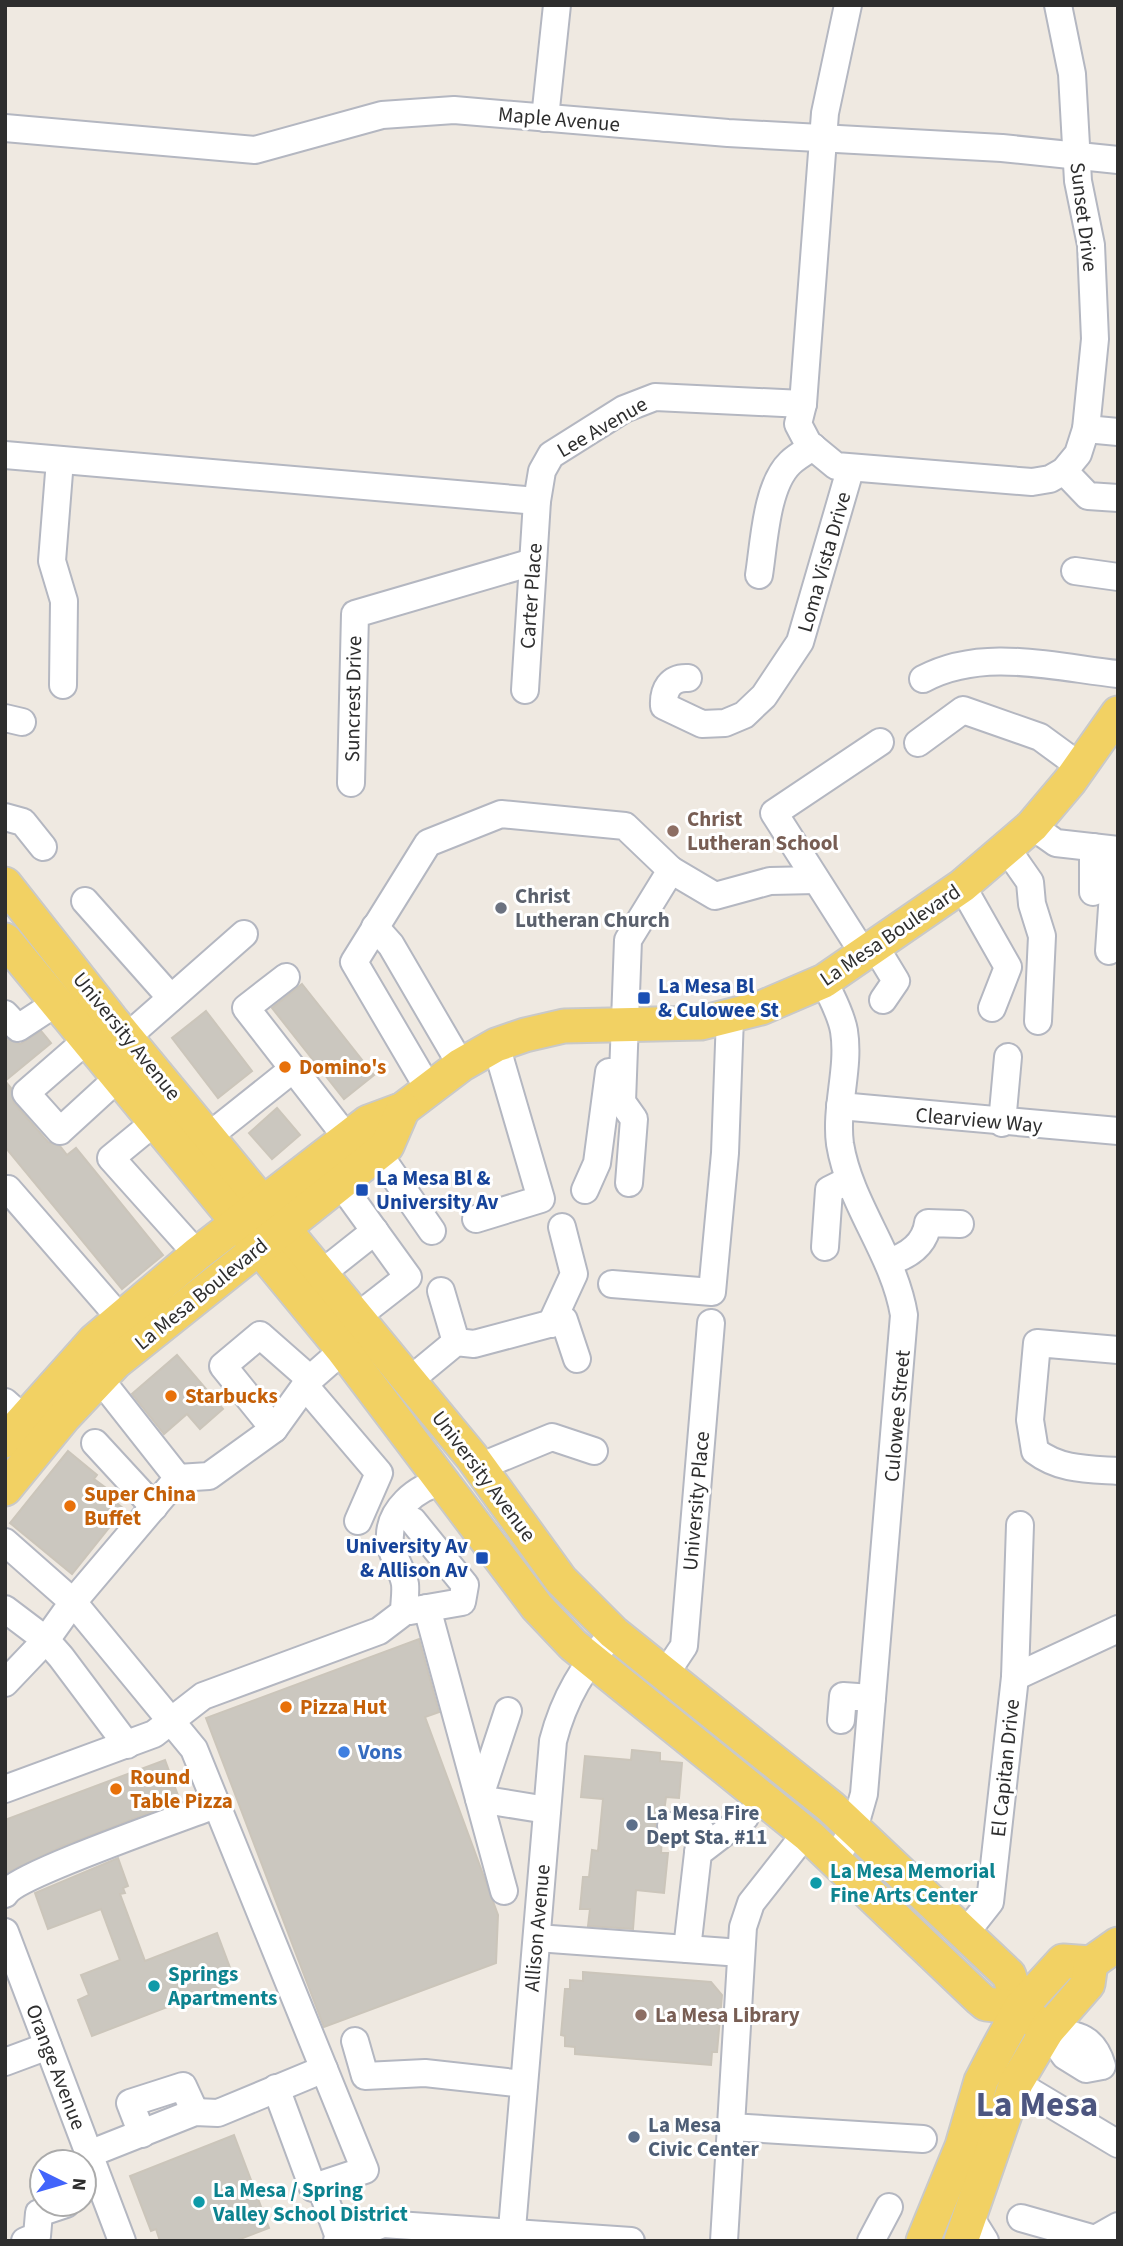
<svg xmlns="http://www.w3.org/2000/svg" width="1123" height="2246" viewBox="0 0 1123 2246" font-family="'Source Sans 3',sans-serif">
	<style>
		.building { fill: #cbc7bf; stroke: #cbc5ba; stroke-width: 2 }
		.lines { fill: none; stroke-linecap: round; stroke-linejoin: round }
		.minor-casing { stroke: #b4b7c1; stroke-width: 30 }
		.major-casing { stroke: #c9c9c9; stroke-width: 37 }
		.minor { stroke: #fff; stroke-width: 26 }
		.major { stroke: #f2d163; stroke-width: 33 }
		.education-dot { fill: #8d6e63; stroke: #fff; stroke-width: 2.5 }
		.worship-dot { fill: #6b7280; stroke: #fff; stroke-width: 2.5 }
		.transit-dot { fill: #1a4fb4; stroke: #fff; stroke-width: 2.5 }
		.food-dot { fill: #e8710a; stroke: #fff; stroke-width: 2.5 }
		.shop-dot { fill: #3f7fe0; stroke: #fff; stroke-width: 2.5 }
		.service-dot { fill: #5c6f8a; stroke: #fff; stroke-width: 2.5 }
		.culture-dot { fill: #0f9aa8; stroke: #fff; stroke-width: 2.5 }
		.labels { text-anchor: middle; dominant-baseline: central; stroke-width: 6; stroke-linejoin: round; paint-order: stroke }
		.street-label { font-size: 21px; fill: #2e2e2e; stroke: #fff }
		.education-label { font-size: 21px; font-weight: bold; fill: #785e54; stroke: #fff; text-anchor: start }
		.worship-label { font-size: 21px; font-weight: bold; fill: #5b616d; stroke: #fff; text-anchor: start }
		.transit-label { font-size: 21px; font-weight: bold; fill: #164399; stroke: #fff; text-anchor: start }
		.food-label { font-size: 21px; font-weight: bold; fill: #c56008; stroke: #fff; text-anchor: start }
		.shop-label { font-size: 21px; font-weight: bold; fill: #366cbe; stroke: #fff; text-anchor: start }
		.service-label { font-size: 21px; font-weight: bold; fill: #4e5e75; stroke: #fff; text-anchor: start }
		.culture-label { font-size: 21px; font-weight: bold; fill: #0d838f; stroke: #fff; text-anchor: start }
		.town-label { font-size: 35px; font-weight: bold; fill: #4d5680; stroke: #fff }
	</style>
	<rect width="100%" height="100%" fill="#efe9e1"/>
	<g class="building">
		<path d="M302 984 374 1075 344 1099 272 1008Z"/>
		<path d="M206 1011 252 1071 218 1098 172 1038Z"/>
		<path d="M41 1031 51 1043 5 1081 11 1088 14 1103 48 1142 60 1146 67 1155 76 1148 163 1255 122 1289 5 1147V1037L20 1044Z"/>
		<path d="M277 1108 300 1135 272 1159 249 1133Z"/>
		<path d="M177 1355 223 1409 200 1429 187 1414 164 1434 132 1394Z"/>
		<path d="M68 1451 97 1475 94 1479 106 1488 103 1492 124 1509 72 1574 10 1523Z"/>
		<path d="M419 1639 439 1712 425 1717 498 1915 496 1963 324 2027 206 1718Z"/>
		<path d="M632 1750 660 1753V1761L682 1763 679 1798 666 1797 664 1812 655 1824 662 1839 661 1853H668L664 1893 636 1890 633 1929 588 1926 590 1909H580L583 1877H589L592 1850 598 1851 603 1799 581 1797 585 1756 631 1760Z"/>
		<path d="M165 1760 180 1801 63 1846 5 1874V1820Z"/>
		<path d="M118 1858 128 1886 123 1888 125 1893 120 1894 145 1961 217 1933 235 1981 92 2036 78 2000 89 1995 81 1975 120 1960 101 1909 48 1929 35 1893Z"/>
		<path d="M583 1972 711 1982 722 1995 717 2052H712L711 2065 575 2054V2047L565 2046V2036L561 2035 565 1989H570V1980L583 1981Z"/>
		<path d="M234 2135 269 2228 235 2241H160L156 2229 151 2231 130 2176Z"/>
	</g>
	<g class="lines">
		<g class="minor-casing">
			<g id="minor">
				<path d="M848 5 825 113 803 404 798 424 808 443 836 466 1032 482 1050 479 1064 471 1078 454 1086 429 1095 339 1091 245 1078 181 1072 74 1058 5"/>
				<path d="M545 118 557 5"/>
				<path d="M5 128 255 150 382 115 454 110 728 133 1002 148 1118 160"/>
				<path d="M1086 429 1118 432"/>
				<path d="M5 455 537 501"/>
				<path d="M60 460 52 561 64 601 63 685"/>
				<path d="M1064 471 1088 496 1118 498"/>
				<path d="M1075 571 1118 577"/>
				<path d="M759 575C764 544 766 486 790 463 796 457 805 452 813 447"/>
				<path d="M688 678C670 677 663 690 664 706L702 724 725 723 744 715 764 696 800 642 850 470"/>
				<path d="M923 679C982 647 1054 667 1118 674"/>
				<path d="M525 690 537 501 542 471 551 455 624 409 655 397 803 404"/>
				<path d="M5 718 22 722"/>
				<path d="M918 743 963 710 1040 737 1081 767"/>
				<path d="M351 783 355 614 533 562"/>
				<path d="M5 817 23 822 43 847"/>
				<path d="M1032 826 1056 843 1118 850"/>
				<path d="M1093 847V892"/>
				<path d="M1007 849 1030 882 1032 904 1042 936 1038 1021"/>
				<path d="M671 870 715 896 770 881 816 880"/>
				<path d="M962 886 1008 967 992 1008"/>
				<path d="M85 901 171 998"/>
				<path d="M375 927 391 945 461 1065"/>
				<path d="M876 948 896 981 883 1000"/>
				<path d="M1109 951 1116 850"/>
				<path d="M865 956 774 813 880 742"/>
				<path d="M286 977 246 1008 347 1138"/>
				<path d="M824 981C831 997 841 1013 844 1031 850 1068 835 1107 840 1144 850 1205 894 1254 904 1315L864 1794 854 1829 834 1860"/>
				<path d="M5 1014 18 1028 56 1003"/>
				<path d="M127 1037 244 934"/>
				<path d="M88 1039 26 1093 60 1131 119 1077"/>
				<path d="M428 1088 354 962 428 843 501 814 625 826 671 870 628 940 622 1102 634 1119 629 1183"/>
				<path d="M840 1106 1118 1131"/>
				<path d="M156 1121 111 1158 197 1254"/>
				<path d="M1002 1123 1008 1057"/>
				<path d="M209 1136 293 1069"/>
				<path d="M378 1153 432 1231"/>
				<path d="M340 1183 408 1277 358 1316"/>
				<path d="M5 1189H8L120 1318"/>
				<path d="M585 1190 597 1163 609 1072"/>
				<path d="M476 1219 541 1199 496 1045"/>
				<path d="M825 1247 829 1190 849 1180"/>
				<path d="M888 1262C908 1256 925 1245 928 1223L960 1224"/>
				<path d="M322 1273 375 1231"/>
				<path d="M612 1284 712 1292 725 1153 730 1017"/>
				<path d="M441 1291 456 1342"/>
				<path d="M551 1324 574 1274 562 1227"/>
				<path d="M1118 1350 1037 1343 1030 1420 1035 1451C1060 1470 1087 1469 1118 1471"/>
				<path d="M100 1379 178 1478"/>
				<path d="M410 1380 456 1342 474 1344 564 1320 577 1359"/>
				<path d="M305 1386 379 1473 358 1521"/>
				<path d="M5 1402 24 1419"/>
				<path d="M274 1429 223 1366 260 1335 310 1379"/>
				<path d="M95 1443 154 1507"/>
				<path d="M479 1467 552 1437 594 1451"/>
				<path d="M5 1542 73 1602 46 1640 5 1683"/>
				<path d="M427 1608 504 1891"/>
				<path d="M5 1609 46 1640 61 1657 127 1745"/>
				<path d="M410 1611 462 1602 465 1585 413 1521"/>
				<path d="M666 1673 684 1646 711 1323"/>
				<path d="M1015 1677 1118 1629"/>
				<path d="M508 1711 479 1799 547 1810"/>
				<path d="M841 1720 843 1696 872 1698"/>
				<path d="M5 1789 154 1734 203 1696 379 1631 404 1612C404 1604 406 1593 405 1584 403 1570 392 1557 390 1542 387 1510 417 1487 444 1481"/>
				<path d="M671 1826 701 1831 698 1853"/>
				<path d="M5 1894C18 1874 182 1818 215 1805"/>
				<path d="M5 1932 122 2241"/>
				<path d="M964 1935 990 1902 1015 1677 1020 1525"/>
				<path d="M537 1938 741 1953"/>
				<path d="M687 1949 698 1853 745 1817"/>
				<path d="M1047 2031C1076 2035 1093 2035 1102 2066L1086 2069 1065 2056Z"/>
				<path d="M355 2041 365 2076 425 2073 524 2084"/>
				<path d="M5 2062 48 2046"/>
				<path d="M1016 2083 1118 2144"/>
				<path d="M276 2088 313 2188 320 2185"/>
				<path d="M731 2127 923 2139"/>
				<path d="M142 2134 130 2103 183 2086 195 2112"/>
				<path d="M89 2154 195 2112 218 2113 324 2069"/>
				<path d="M970 2217 985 2241"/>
				<path d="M1021 2218 1095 2239 1118 2226"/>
				<path d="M340 2240 320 2185 365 2170 194 1749 73 1602 178 1478 209 1476 274 1429 310 1379 343 1350"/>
				<path d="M25 2241 37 2236 39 2213 66 2204"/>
				<path d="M337 2241 383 2224 631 2241"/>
				<path d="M511 2241 553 1741C564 1698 584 1665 614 1633"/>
				<path d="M724 2241 743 1927 751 1903 806 1833"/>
				<path d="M871 2241 889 2207"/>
			</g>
		</g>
		<g class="major-casing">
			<g id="major">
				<path d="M5 884 111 1019 472 1457 561 1580 614 1633 831 1807 1009 1975 1020 2008 1047 2031"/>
				<path d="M5 940 343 1350 537 1607 573 1645 809 1836 980 1999 986 2004 1020 2008"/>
				<path d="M5 1441 94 1341 197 1254 368 1122 403 1109 461 1065 496 1045 525 1035 564 1026 701 1023 761 1008 824 981 962 886 1032 826 1070 781 1118 713"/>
				<path d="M5 1489 64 1417 116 1362 387 1146 403 1109"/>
				<path d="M923 2241 962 2146 981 2081 996 2052 1020 2008 1063 1961 1091 1963 1118 1944"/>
				<path d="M961 2241 1016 2083 1047 2031 1088 1984 1091 1963"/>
			</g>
		</g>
		<use href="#minor" class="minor"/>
		<use href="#major" class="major"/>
	</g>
	<g class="education-dot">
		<circle cx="673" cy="831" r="7"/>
		<circle cx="641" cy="2015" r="7"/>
	</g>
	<circle class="worship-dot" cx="501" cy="908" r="7"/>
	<g class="transit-dot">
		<rect x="637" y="991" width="14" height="14" rx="3.5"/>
		<rect x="355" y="1183" width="14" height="14" rx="3.5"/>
		<rect x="475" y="1551" width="14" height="14" rx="3.5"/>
	</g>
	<g class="food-dot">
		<circle cx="285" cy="1067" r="7"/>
		<circle cx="171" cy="1396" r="7"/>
		<circle cx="70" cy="1506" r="7"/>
		<circle cx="286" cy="1707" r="7"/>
		<circle cx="116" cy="1789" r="7"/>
	</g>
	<circle class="shop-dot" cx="344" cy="1752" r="7"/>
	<g class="service-dot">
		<circle cx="632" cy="1825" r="7"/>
		<circle cx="634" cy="2137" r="7"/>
	</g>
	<g class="culture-dot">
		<circle cx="816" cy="1883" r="7"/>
		<circle cx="154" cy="1986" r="7"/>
		<circle cx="199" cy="2202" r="7"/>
	</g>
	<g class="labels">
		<g class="street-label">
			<text transform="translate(559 119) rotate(5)">Maple Avenue</text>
			<text transform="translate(1084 217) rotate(83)">Sunset Drive</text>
			<text transform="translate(602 427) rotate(-30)">Lee Avenue</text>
			<text transform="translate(824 562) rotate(-74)">Loma Vista Drive</text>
			<text transform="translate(531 596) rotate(-86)">Carter Place</text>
			<text transform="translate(353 699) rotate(-89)">Suncrest Drive</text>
			<text transform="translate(890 935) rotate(-34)">La Mesa Boulevard</text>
			<text transform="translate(127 1036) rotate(51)">University Avenue</text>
			<text transform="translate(979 1120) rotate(5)">Clearview Way</text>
			<text transform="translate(201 1294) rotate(-39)">La Mesa Boulevard</text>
			<text transform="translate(897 1416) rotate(-85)">Culowee Street</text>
			<text transform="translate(484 1476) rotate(53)">University Avenue</text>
			<text transform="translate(696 1501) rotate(-85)">University Place</text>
			<text transform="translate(1005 1768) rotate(-84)">El Capitan Drive</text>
			<text transform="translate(537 1928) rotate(-85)">Allison Avenue</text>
			<text transform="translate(56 2067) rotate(69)">Orange Avenue</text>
		</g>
		<g class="education-label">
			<text x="687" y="819">Christ<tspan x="687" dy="24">Lutheran School</tspan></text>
			<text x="655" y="2015">La Mesa Library</text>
		</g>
		<g class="worship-label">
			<text x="515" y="896">Christ<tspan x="515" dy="24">Lutheran Church</tspan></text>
		</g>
		<g class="transit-label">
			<text x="658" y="986">La Mesa Bl<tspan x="658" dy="24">&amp; Culowee St</tspan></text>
			<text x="376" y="1178">La Mesa Bl &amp;<tspan x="376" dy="24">University Av</tspan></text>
			<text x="468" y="1546" text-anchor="end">University Av<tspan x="468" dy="24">&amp; Allison Av</tspan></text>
		</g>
		<g class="food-label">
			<text x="299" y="1067">Domino's</text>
			<text x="185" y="1396">Starbucks</text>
			<text x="84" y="1494">Super China<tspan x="84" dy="24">Buffet</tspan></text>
			<text x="300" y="1707">Pizza Hut</text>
			<text x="130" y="1777">Round<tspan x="130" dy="24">Table Pizza</tspan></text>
		</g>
		<g class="shop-label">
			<text x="358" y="1752">Vons</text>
		</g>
		<g class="service-label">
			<text x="646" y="1813">La Mesa Fire<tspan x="646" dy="24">Dept Sta. #11</tspan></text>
			<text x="648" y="2125">La Mesa<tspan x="648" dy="24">Civic Center</tspan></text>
		</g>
		<g class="culture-label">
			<text x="830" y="1871">La Mesa Memorial<tspan x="830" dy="24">Fine Arts Center</tspan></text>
			<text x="168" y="1974">Springs<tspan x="168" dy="24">Apartments</tspan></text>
			<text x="213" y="2190">La Mesa / Spring<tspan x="213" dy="24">Valley School District</tspan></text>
		</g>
		<g class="town-label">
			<text x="1037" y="2105">La Mesa</text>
		</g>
	</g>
	<rect width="1123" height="2246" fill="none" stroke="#2e2e2e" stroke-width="14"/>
	<g transform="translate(63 2183) rotate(95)"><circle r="33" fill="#ffffff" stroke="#ababab" stroke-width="2"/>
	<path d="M0-5L12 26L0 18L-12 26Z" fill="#4264fb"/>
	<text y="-10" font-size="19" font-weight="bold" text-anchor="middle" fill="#2e2e2e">N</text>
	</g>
</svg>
